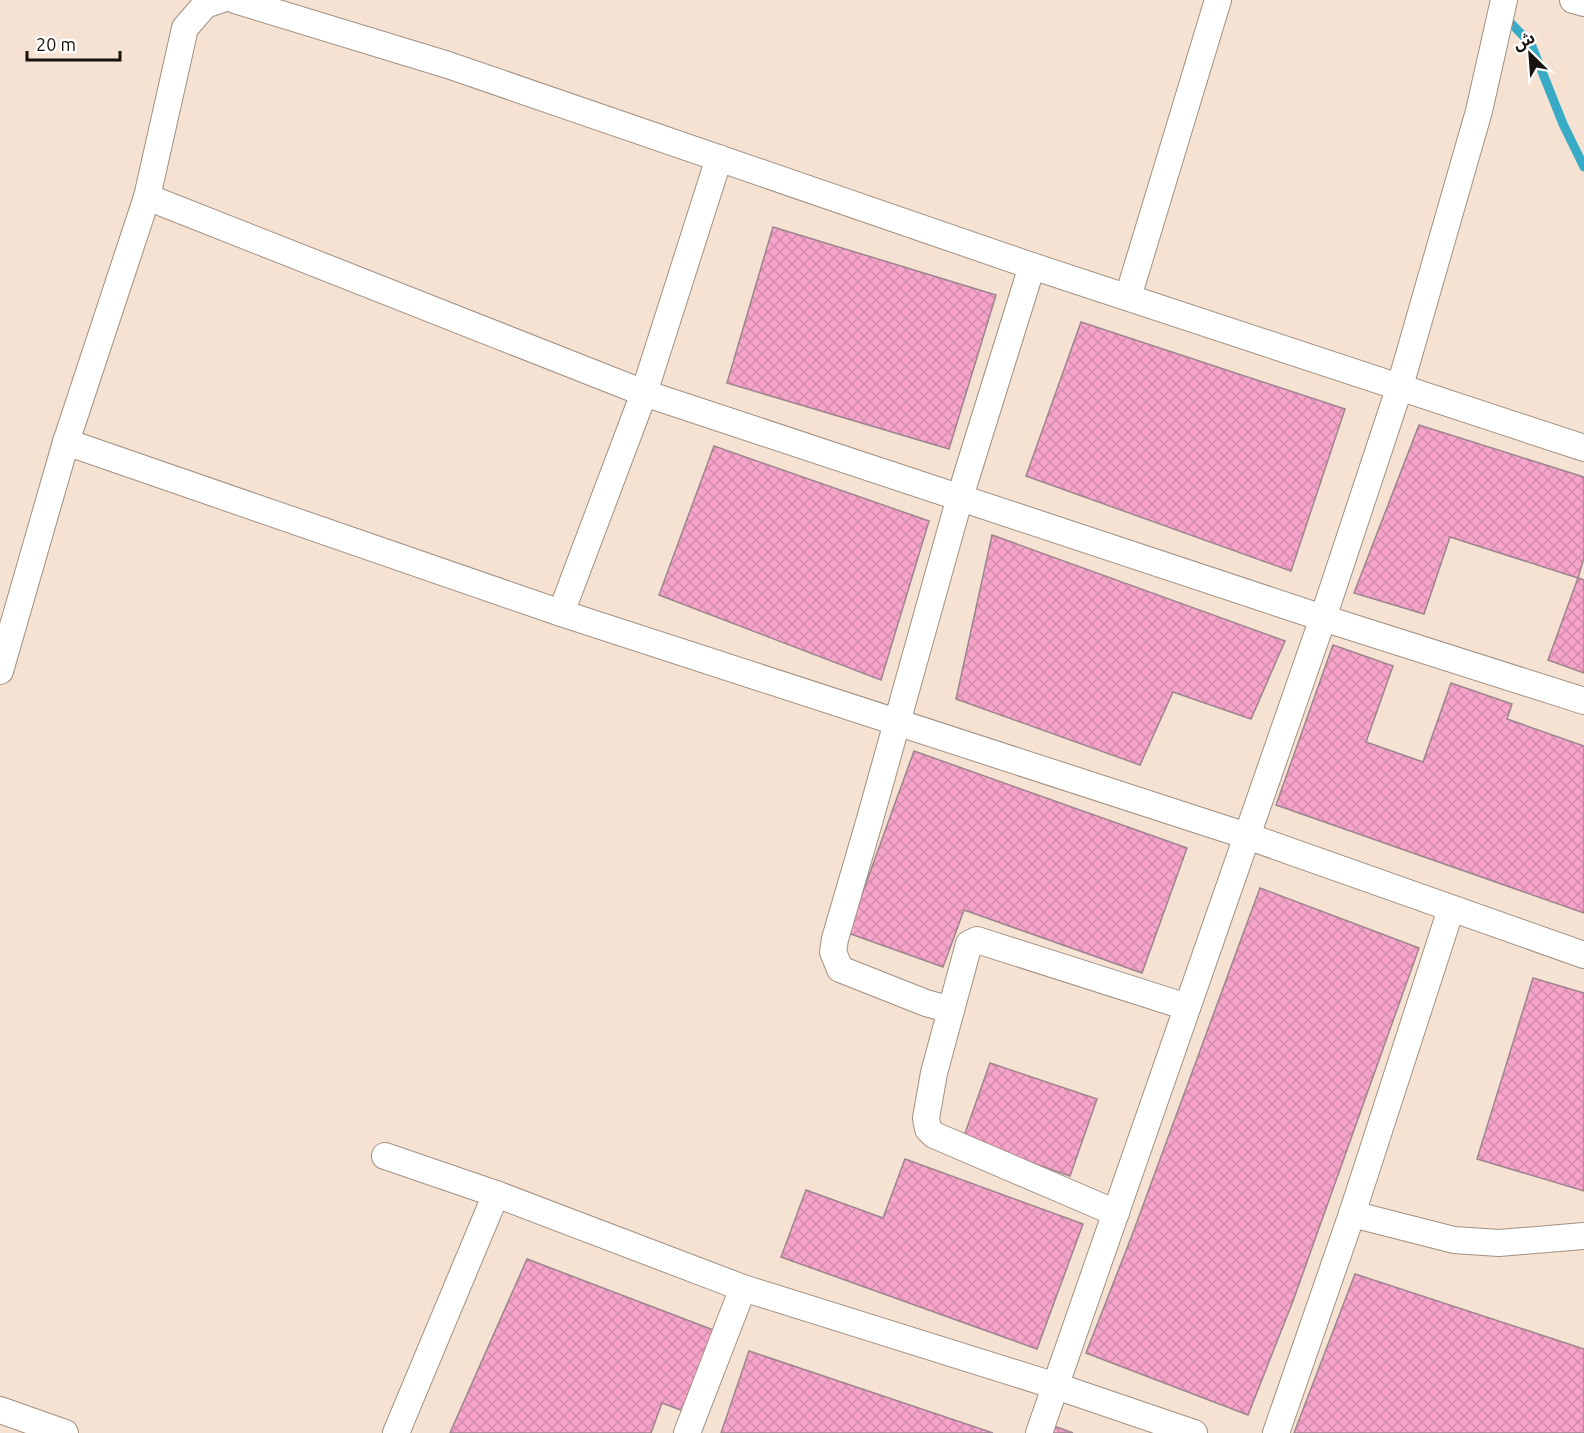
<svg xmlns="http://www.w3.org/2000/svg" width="1584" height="1433" viewBox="0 0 1584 1433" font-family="Ubuntu,'Noto Sans Arabic',sans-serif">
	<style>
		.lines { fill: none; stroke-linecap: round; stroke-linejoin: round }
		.stream { stroke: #38abc7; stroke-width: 9 }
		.building { fill: url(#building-cross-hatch); stroke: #9c858e; stroke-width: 1.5 }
		.minor-casing { stroke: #a29081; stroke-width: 28 }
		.minor { stroke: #fff; stroke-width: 26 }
	</style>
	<defs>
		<pattern id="building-cross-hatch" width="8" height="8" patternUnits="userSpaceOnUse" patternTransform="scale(1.5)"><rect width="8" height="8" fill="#f7a4ca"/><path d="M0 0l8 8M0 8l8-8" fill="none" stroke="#d38cac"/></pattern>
	</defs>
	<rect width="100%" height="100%" fill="#f6e2d2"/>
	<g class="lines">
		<path class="stream" d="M1504 16 1531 44 1563 124 1584 167"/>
	</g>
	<g class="building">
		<path d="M773 227 996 295 949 449 727 383Z"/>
		<path d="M1081 322 1345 409 1291 571 1026 476Z"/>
		<path d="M1419 425 1584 477V558L1578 578 1450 537 1424 614 1354 593Z"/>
		<path d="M714 446 929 521 881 680 659 595Z"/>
		<path d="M992 535 1285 641 1251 719 1173 692 1140 765 956 699Z"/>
		<path d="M1578 578 1584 580V673L1548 660Z"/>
		<path d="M1333 645 1393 666 1366 742 1423 762 1451 683 1512 704 1507 719 1584 746V913L1276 805Z"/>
		<path d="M914 751 1187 848 1142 973 964 910 943 967 848 933Z"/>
		<path d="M1260 888 1419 948 1293 1301 1248 1415 1086 1353 1131 1238Z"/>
		<path d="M1533 978 1584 993V1191L1477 1159Z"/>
		<path d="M990 1063 1097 1099 1070 1176 963 1139Z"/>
		<path d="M905 1159 1083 1224 1037 1349 781 1257 806 1190 883 1218Z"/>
		<path d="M527 1259 716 1331 686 1412 662 1403 651 1433H450Z"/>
		<path d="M1355 1274 1584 1349V1433H1294Z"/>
		<path d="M749 1351 993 1433H721Z"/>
		<path d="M1051 1425 1073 1433H1049Z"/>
	</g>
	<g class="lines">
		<g class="minor-casing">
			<g id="minor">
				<path d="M235 0 448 65 1032 266 1584 448"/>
				<path d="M1573 0 1584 3"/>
				<path d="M147 197 644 393 1323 618 1584 701"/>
				<path d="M1032 266 960 497 870 819 835 939 833 952 840 969 926 1003 951 1010 934 1073 926 1118 928 1129 934 1135 1116 1213"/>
				<path d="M1128 297 1218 0"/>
				<path d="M66 442 561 613 1247 836 1584 955"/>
				<path d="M561 613 644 393 719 158"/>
				<path d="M0 671 66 442 147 197 185 28 205 5 220 0"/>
				<path d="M951 1010 969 944 977 940 1187 1007"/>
				<path d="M385 1156 496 1194 743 1288 1056 1386 1194 1433"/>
				<path d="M1352 1214 1454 1240 1499 1243 1584 1236"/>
				<path d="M0 1410 65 1433"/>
				<path d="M396 1433 496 1194"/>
				<path d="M687 1433 743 1288"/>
				<path d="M1039 1433 1323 618 1400 386 1479 111 1504 0"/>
				<path d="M1276 1433 1352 1214 1451 909"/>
			</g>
		</g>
		<use href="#minor" class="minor"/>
	</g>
	<g transform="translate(1530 54) rotate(335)" stroke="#ffffff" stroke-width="4.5" paint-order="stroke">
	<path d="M0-4.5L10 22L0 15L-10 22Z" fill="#18120c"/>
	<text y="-9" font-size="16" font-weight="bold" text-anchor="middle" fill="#18120c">ش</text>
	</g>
	<path d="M27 51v9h93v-9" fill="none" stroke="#18120c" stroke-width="3"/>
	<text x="36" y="51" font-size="18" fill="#18120c" stroke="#ffffff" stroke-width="4.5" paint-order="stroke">20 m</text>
</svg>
